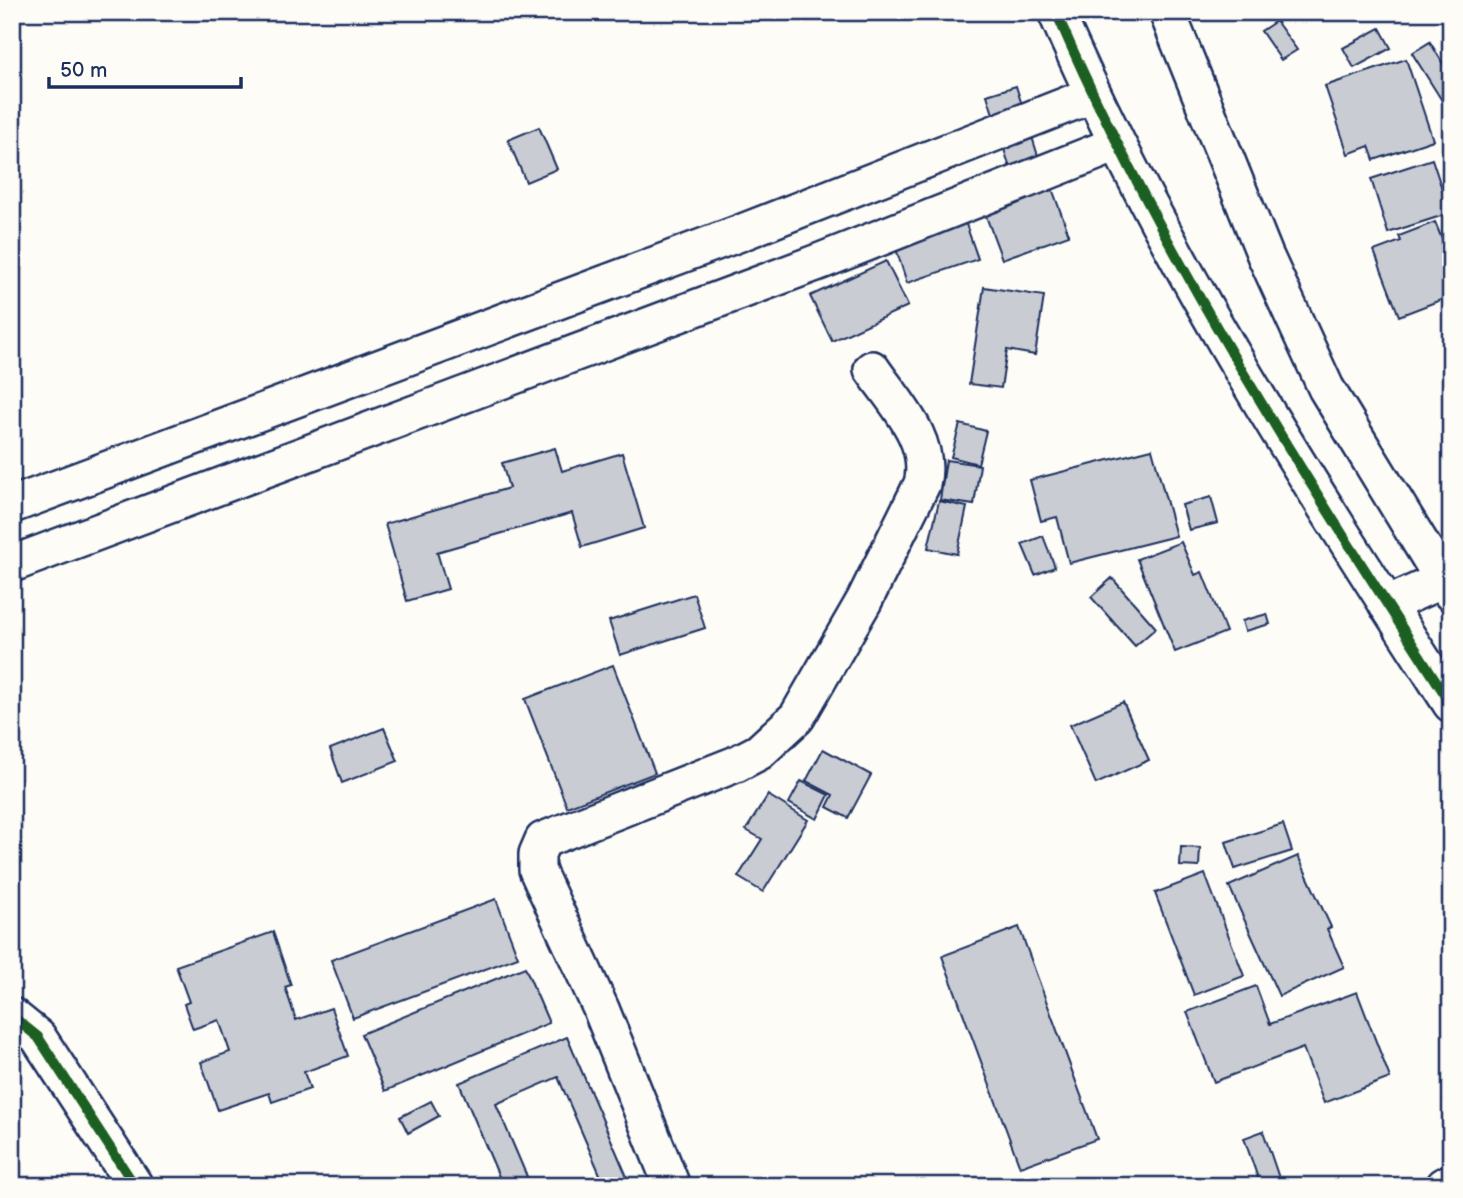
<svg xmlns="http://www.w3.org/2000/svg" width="1463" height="1198" viewBox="0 0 1463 1198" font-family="'Balsamiq Sans',sans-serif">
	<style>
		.building { fill: #c9ccd3; stroke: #1b2f5e; stroke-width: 2 }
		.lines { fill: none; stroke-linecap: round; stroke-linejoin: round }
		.minor-casing { stroke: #1b2f5e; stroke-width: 40 }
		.minor { stroke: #fdfcf7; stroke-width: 35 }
		.cycleway-casing { stroke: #fdfcf7; stroke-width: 15 }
		.cycleway { stroke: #1b5e20; stroke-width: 10 }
	</style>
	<rect width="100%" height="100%" fill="#fdfcf7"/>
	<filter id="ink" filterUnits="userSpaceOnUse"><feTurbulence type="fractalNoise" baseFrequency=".0143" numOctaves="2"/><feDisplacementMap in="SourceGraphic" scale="14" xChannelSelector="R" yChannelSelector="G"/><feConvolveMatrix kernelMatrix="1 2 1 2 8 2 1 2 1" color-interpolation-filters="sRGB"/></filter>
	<g filter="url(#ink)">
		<g class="building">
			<path d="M1276 21 1297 50 1281 60 1261 31Z"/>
			<path d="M1380 28 1391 48 1354 68 1343 48Z"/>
			<path d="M1430 42 1451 77V104L1446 107 1412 53Z"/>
			<path d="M1406 59 1433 140 1374 160 1369 146 1348 154 1325 86Z"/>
			<path d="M1016 86 1039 159 1010 168 987 95Z"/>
			<path d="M539 127 557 169 526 182 508 140Z"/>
			<path d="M1432 159 1450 213 1388 233 1371 179Z"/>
			<path d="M1050 183 1069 235 1002 259 983 208Z"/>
			<path d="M960 207 978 259 907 283 890 230Z"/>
			<path d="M1435 222 1451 261V296L1399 316 1374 251 1401 241 1399 236Z"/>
			<path d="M886 261 908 306 832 341 810 296Z"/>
			<path d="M984 287 1044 296 1035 355 1007 350 1001 388 969 384Z"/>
			<path d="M960 424 986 431 978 464 951 457Z"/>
			<path d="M555 448 562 471 622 453 644 528 582 547 572 513 437 552 448 589 407 601 385 524 509 488 502 463Z"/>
			<path d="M1152 449 1176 536 1069 563 1057 517 1041 521 1030 480Z"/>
			<path d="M946 460 980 465 974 505 940 500Z"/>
			<path d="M1211 497 1218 523 1189 530 1182 505Z"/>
			<path d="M939 501 967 507 957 554 928 548Z"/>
			<path d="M1043 536 1055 567 1035 575 1022 544Z"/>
			<path d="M1181 542 1195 575 1202 572 1226 632 1175 652 1137 559Z"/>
			<path d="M1112 578 1156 628 1135 646 1091 597Z"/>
			<path d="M694 594 705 628 620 655 609 621Z"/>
			<path d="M1267 614 1270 624 1245 631 1242 621Z"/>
			<path d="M613 665 655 773 567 807 525 699Z"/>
			<path d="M1123 702 1149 760 1096 784 1070 725Z"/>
			<path d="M384 728 398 761 342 783 330 749Z"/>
			<path d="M823 749 871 775 848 818 827 807 833 795 806 781Z"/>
			<path d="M801 781 829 795 817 819 789 803Z"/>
			<path d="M768 795 808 820 763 892 738 877 762 839 746 830Z"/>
			<path d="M1283 824 1292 851 1235 869 1226 842Z"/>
			<path d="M1181 847 1200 848 1199 867 1180 866Z"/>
			<path d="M1298 856 1331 927 1327 929 1344 967 1279 996 1229 886Z"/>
			<path d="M1205 874 1244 976 1194 995 1155 893Z"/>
			<path d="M496 899 518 957 353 1018 331 960Z"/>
			<path d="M1019 927 1097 1139 1020 1167 942 956Z"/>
			<path d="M273 932 291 985 285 987 296 1020 331 1008 348 1056 304 1072 310 1089 272 1102 269 1093 218 1110 201 1062 230 1052 219 1020 193 1029 184 1004 189 1002 176 966Z"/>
			<path d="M525 967 549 1023 385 1091 361 1034Z"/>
			<path d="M1256 986 1270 1024 1357 992 1390 1078 1324 1103 1303 1048 1214 1082 1187 1012Z"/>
			<path d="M567 1037 631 1186H605L558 1077 496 1104 531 1186H503L459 1083Z"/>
			<path d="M1451 1098V1124L1444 1100Z"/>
			<path d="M431 1101 439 1116 408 1133 400 1117Z"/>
			<path d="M1263 1131 1279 1178 1260 1184 1244 1138Z"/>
		</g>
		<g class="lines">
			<g class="minor-casing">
				<g id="minor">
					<path d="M1056 12C1162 257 1307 480 1451 704"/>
					<path d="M1167 12 1265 255 1326 388 1451 593"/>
					<path d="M12 505 740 233 1092 95"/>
					<path d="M12 564 821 261 1117 144"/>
					<path d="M1387 605 1442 580 1451 572"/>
					<path d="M12 1016 38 1037 135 1186"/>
					<path d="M672 1186 601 1009 537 870V854L543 840 736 764 759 752 797 717 864 601 922 484C933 440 895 403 872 369"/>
					<path d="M1443 1186 1451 1182"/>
				</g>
			</g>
			<use href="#minor" class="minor"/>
			<g class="cycleway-casing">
				<g id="cycleway">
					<path d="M1056 12C1162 257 1307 480 1451 704"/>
					<path d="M12 1016 38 1037 135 1186"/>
				</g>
			</g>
			<use href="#cycleway" class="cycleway"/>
		</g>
	</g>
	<rect width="1463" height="1198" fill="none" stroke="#fdfcf7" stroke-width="42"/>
	<rect x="21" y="21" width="1421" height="1156" fill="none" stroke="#1b2f5e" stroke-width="2.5" filter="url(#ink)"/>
	<path d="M49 77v10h192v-10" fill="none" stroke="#1b2f5e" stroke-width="3.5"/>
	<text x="60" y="77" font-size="21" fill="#1b2f5e" stroke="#fdfcf7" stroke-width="5" paint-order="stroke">50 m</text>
</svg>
